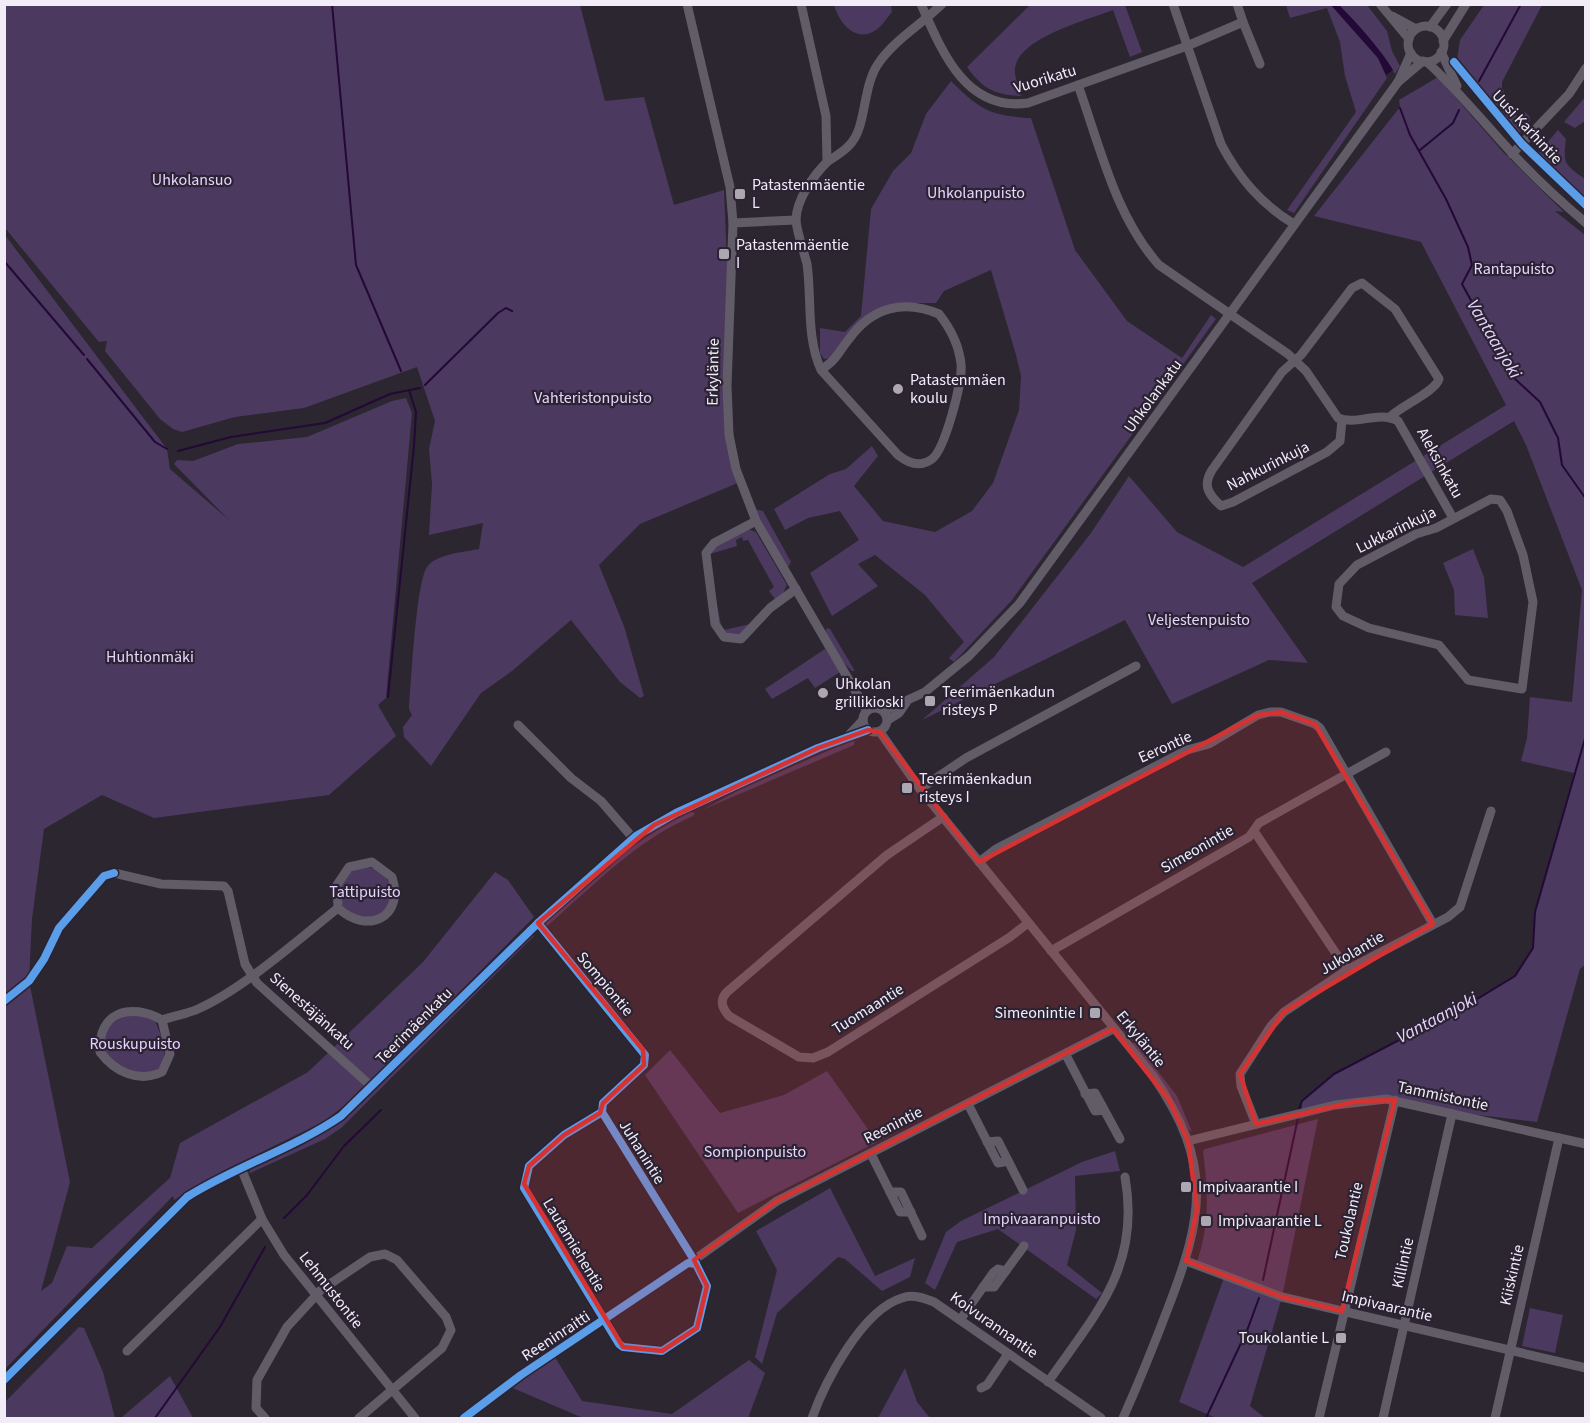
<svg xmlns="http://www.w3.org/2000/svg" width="1590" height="1423" viewBox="0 0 1590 1423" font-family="'Source Sans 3',sans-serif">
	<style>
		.green { fill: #4c395f }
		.water { fill: #240837 }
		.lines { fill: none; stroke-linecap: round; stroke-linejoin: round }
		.stream { stroke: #240837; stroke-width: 2 }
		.minor { stroke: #625c68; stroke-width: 9 }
		.cycleway-casing { stroke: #2b2333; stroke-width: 11 }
		.cycleway { stroke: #5a9eea; stroke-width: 8 }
		.marked { fill: #d73232; fill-opacity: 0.2; stroke: #d73232; stroke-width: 4.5; stroke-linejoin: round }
		.poi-dot { fill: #aca7b1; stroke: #2b2333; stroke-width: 2 }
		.labels { text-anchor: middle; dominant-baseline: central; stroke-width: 4.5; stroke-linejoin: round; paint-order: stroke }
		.street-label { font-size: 16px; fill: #f1ecf6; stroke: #2b2333 }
		.park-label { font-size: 16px; fill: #e7d4fd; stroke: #2b2333 }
		.poi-label { font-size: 16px; fill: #f1ecf6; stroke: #2b2333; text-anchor: start }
		.water-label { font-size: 18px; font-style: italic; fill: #e6d3fc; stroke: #2b2333 }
	</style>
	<rect width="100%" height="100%" fill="#2b2630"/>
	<g class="green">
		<path d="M1031 4 1125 5 1142 52 1130 57 1113 10C1087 20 1019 38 1015 68 1014 77 1019 88 1021 96 994 95 982 88 967 67Z"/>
		<path d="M4 5H580L605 101 644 97 674 205 724 190 729 311 727 386 740 482 640 524 599 565 624 626 644 696 640 698 620 682 571 620 512 671 481 693 431 766 404 737 403 727 412 715 409 709C411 685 416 582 427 567 436 554 464 552 479 549L483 523 429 535 432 484 429 449 435 421 417 367 304 408 235 417 182 432 173 429 160 419 105 351 107 341 99 342 5 228Z"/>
		<path d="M834 5H891L892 12C887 18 882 26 876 30 855 44 839 22 834 5Z"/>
		<path d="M1286 5H1331L1378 58 1387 78 1294 213 1287 210 1356 112 1345 76 1340 42 1327 8 1290 18Z"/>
		<path d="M1339 5H1367L1387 31 1392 51 1400 66 1395 74 1384 56Z"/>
		<path d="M1484 5H1542L1502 82V88L1517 117 1525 112 1530 117 1529 126 1518 134 1492 107 1457 60 1460 40Z"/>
		<path d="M1438 77 1503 152 1564 212 1555 211 1585 235V965L1580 969 1537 1122 1462 1113 1390 1097 1335 1105 1302 1118V1101L1334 1074 1474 1001 1515 977 1533 948 1535 912 1574 773 1521 761 1527 738 1530 697 1572 702 1582 590 1526 445 1514 421 1252 583 1308 663 1269 660 1172 704 1125 620 922 720 994 657 1091 533 1129 476 1177 532 1243 567 1506 405 1421 242 1314 216 1400 107 1399 100Z"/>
		<path d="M951 81C979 109 990 116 1031 118L1075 250 1127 321 1182 358 1211 315 1216 319 1012 600 954 662 949 658 964 642 925 595 875 555 858 564 878 586 832 616 810 573 859 540 840 511 808 518 785 530 774 509 830 474 846 469 872 446 878 456 854 486 883 521 935 532 972 511 993 483 1019 410 1021 376 1016 355 991 270 944 291 936 303H899L879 314 833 358 824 359 820 353V328L845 332 861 316 871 209 893 171 911 153 926 114Z"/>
		<path d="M1585 97V121L1575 128 1564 122Z"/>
		<path d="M1558 130 1566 139C1563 164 1564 164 1585 179V202L1537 155Z"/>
		<path d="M5 235 167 449 170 469 229 520 174 464 177 460 193 461 238 444 307 437 392 401 406 398 412 413 386 698 378 705 396 736 329 795 154 818 102 795 44 829 32 919 29 981 70 1182 41 1291 52 1283 67 1246 92 1248 170 1178 180 1143 308 1072 423 962 495 872 508 880 534 917 352 1100 323 1122 227 1169 174 1200 173 1196 5 1369Z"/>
		<path d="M754 509 763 511 791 562 789 566H787Z"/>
		<path d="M748 529 756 532 787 585 783 593 775 599 769 591 774 587 748 540 743 541 742 537 736 540 737 546 710 554 709 563 721 625 724 630 750 624 752 626C717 673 707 574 707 554L713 546Z"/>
		<path d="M1473 549 1484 577 1488 618 1455 615 1454 590 1443 563Z"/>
		<path d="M827 628 830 629 855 671H852L843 662 825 632Z"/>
		<path d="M825 649 840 672 815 688 808 678 772 699 765 689Z"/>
		<path d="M855 739 854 745 702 810 741 789Z"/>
		<path d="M691 812 695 813 693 816C635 841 592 887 545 928V923C589 881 635 838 691 812Z"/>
		<circle cx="365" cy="893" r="26"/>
		<path d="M535 935 341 1128 325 1139 248 1174 251 1169 340 1123 529 937Z"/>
		<path d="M138 1015 155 1021C160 1033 168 1049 163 1062 154 1084 110 1069 105 1051 102 1044 106 1034 107 1027L123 1016Z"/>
		<path d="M1135 1042 1177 1096 1192 1132 1188 1129 1173 1098 1131 1044Z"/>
		<path d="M670 1050 720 1113 784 1095 827 1071 877 1142 738 1213 645 1075Z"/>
		<path d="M1318 1119 1282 1297 1250 1406 1265 1418H1216L1179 1402 1225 1275 1196 1264C1210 1227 1208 1191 1203 1151L1205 1149Z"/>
		<path d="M1115 1151 1120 1171 1075 1176 1076 1230 1067 1265 1102 1293 1096 1299 998 1229 957 1242 935 1290 925 1283 946 1232 961 1221 1082 1162Z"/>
		<path d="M830 1188 875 1276 915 1258 910 1277 882 1291 845 1259 838 1257 777 1313 762 1364 755 1357 777 1270 756 1231Z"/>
		<path d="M1530 1308 1563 1315 1555 1353 1522 1346Z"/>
		<path d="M79 1327 84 1328 103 1372 115 1418H5V1402Z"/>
		<path d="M553 1354 582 1401 672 1414 749 1360 765 1373 748 1418H583L508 1386Z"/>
		<path d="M905 1368 917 1402 930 1418H878Z"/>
		<path d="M170 1376 193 1418H122V1417Z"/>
	</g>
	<path class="water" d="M1331 5H1339C1358 24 1378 46 1393 70L1386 75 1378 58Z"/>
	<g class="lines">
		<g class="stream">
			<path d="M332 4 356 265 401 371"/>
			<path d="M1479 81 1521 4"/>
			<path d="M1400 108 1410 135 1446 199 1468 247 1472 265 1462 284 1513 377 1540 402 1558 438 1562 465 1586 499"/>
			<path d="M1420 150 1453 123 1459 110"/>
			<path d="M4 261 84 355"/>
			<path d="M87 359 155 442 167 449"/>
			<path d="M425 385 498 313 506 308 512 311"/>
			<path d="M178 451 231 437 325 423 390 394 420 388"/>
			<path d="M388 697 414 446 416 412 409 390"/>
			<path d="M1299 1109 1302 1101 1334 1074 1474 1001 1515 976 1533 948 1535 912 1586 735"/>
			<path d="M284 1218 307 1195 344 1146 381 1110"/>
			<path d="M1263 1280 1298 1118"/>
			<path d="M155 1418 220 1327 265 1247"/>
			<path d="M1206 1418 1248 1328 1259 1298"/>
		</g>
		<g class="minor">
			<path d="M687 4 730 187 733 223 727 386 729 435 736 469 756 521 867 711"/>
			<path d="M801 4 826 116 827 162C813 176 797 199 796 219 796 230 804 252 807 264 812 299 806 337 821 370L898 455C908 463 920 468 932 459 945 449 963 381 961 364 959 345 950 328 939 314 904 299 872 307 849 339 837 354 838 358 821 370"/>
			<path d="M921 4C942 52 966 112 1028 103L1187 46 1243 22 1260 64"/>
			<path d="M1173 4 1221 144C1239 178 1261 204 1294 224"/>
			<path d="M1237 4 1243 22"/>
			<path d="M1380 4 1409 39"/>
			<path d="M1392 16 1416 29"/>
			<circle cx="1426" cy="44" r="18"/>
			<path d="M1430 27 1447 4"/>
			<path d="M1443 41 1466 4"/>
			<path d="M1441 52 1457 86"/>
			<path d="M1427 62C1458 90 1483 122 1512 153 1535 178 1560 201 1586 223"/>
			<path d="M1398 82 1423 61"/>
			<path d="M1078 85C1100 146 1115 216 1159 265L1288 354 1306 371 1338 418C1357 426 1378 410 1398 421L1453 518"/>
			<path d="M1512 154 1569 94 1586 68"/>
			<path d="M827 162C835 156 846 151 852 142 866 125 863 86 878 64 894 40 922 24 942 4"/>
			<path d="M733 223 796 220"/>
			<path d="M1342 420 1340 441 1327 452 1233 502 1221 506C1209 495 1202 486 1212 470L1282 372 1301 355 1352 288 1362 283 1395 309 1439 379C1436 391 1401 406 1390 417"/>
			<path d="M1491 499 1500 500 1507 511 1523 555 1533 602 1522 689 1468 680 1439 645 1369 628 1343 616 1336 607 1339 584 1357 565 1416 534 1436 528Z"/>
			<path d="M756 521 714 543 706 553 715 624 724 637 741 639 770 608 796 589"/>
			<circle cx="875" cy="720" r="12"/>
			<path d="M884 711 925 692 969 656 1019 604 1398 82 1411 53"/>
			<path d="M888 720 899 713 906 703"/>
			<path d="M518 725 571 778 601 801 633 838"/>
			<path d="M880 732 920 789 1153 1076C1213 1163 1204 1215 1168 1308 1154 1345 1139 1382 1123 1418"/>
			<path d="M847 737 863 720"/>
			<path d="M920 789 966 758 1136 666"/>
			<path d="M943 817 887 855 727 992C719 1000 722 1008 729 1016L799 1057 813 1058 828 1052 1010 937 1028 923"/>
			<path d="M1254 831 1347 970"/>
			<path d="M979 862 996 849 1187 750 1209 744 1258 715 1270 712H1281L1315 724 1320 728 1433 924"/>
			<path d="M114 873 161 884 224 886 228 891 245 964 257 983 372 1087"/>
			<path d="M538 923 645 1055 644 1065 603 1103 602 1112 694 1260 707 1286 697 1328 662 1351 623 1347 619 1344 524 1188 529 1166 564 1135 602 1112"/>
			<path d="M1051 951 1249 837 1259 823 1386 752"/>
			<path d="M162 1020 170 1054 162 1072C138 1083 115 1072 100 1052 98 1012 130 1002 162 1020 173 1016 187 1014 198 1009 243 989 298 940 338 908L337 885 349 867 372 862 392 877C405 918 367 935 338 908"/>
			<path d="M1066 1055 1095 1111 1104 1110"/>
			<path d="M1085 1094 1095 1093 1120 1139"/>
			<path d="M968 1104 998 1163 1008 1161"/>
			<path d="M1256 1124 1241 1086 1240 1074 1271 1026 1284 1012 1347 970 1448 917 1460 907 1491 811"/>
			<path d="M1188 1141 1335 1105 1386 1099 1586 1144"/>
			<path d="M987 1142 998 1141 1023 1190"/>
			<path d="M871 1154 900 1212H911"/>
			<path d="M241 1168 262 1219 284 1255 415 1418"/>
			<path d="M890 1192H901L922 1236"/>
			<path d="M694 1260 777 1201 1113 1029"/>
			<path d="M1186 1261 1282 1297 1586 1368"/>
			<path d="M983 1287H994L1024 1246"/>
			<path d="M960 1320 993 1273 998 1269 1006 1271"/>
			<path d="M127 1351 262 1219"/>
			<path d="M4 1380 187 1197C236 1166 293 1149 341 1116L538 923 636 836 676 813 818 748 868 730"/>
			<path d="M1048 1382C1096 1313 1141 1267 1125 1177"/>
			<path d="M981 1388 987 1385 1008 1354"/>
			<path d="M265 1418 256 1408 257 1380 287 1327 321 1290 370 1257 385 1254 397 1260 446 1317 451 1330 442 1348 359 1418"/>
			<path d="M812 1418C825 1382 862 1310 902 1298 913 1294 924 1298 934 1302L1101 1418"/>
			<path d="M1319 1418 1395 1100"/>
			<path d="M1383 1418 1452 1114"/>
			<path d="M1495 1418 1559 1138"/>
		</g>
		<g class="cycleway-casing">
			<g id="cycleway">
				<path d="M1454 62 1522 144 1586 205"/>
				<path d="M538 923 645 1055 644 1065 603 1103 602 1112 694 1260 707 1286 697 1328 662 1351 623 1347 619 1344 524 1188 529 1166 564 1135 602 1112"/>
				<path d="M4 1001 29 981 44 959 59 928 104 876 114 873"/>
				<path d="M4 1380 187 1197C236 1166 293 1149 341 1116L538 923 636 836 676 813 818 748 868 730"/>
				<path d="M464 1418 521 1375 688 1263 696 1264"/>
			</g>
		</g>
		<use href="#cycleway" class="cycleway"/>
	</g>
	<path class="marked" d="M1281 712 1315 724 1433 924 1284 1012 1240 1074 1256 1124 1358 1101 1395 1100 1342 1311 1282 1297 1186 1261 1197 1209 1188 1141 1169 1100 1113 1029 777 1201 694 1260 707 1286 697 1328 662 1351 623 1347 524 1184 529 1166 564 1135 600 1113 603 1103 644 1065 643 1050 538 923 654 825 818 748 868 730 880 732 979 862 1258 715Z"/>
	<g class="poi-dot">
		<rect x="734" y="188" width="12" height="12" rx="3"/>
		<rect x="718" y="248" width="12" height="12" rx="3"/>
		<circle cx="898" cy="389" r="6"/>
		<circle cx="823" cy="693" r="6"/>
		<rect x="924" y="695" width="12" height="12" rx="3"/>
		<rect x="901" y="782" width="12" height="12" rx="3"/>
		<rect x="1089" y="1007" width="12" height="12" rx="3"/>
		<rect x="1180" y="1181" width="12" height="12" rx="3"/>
		<rect x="1200" y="1215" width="12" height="12" rx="3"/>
		<rect x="1335" y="1332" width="12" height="12" rx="3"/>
	</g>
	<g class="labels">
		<g class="street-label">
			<text transform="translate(1045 79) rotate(-17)">Vuorikatu</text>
			<text transform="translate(1527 127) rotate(47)">Uusi Karhintie</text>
			<text transform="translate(713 372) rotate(-89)">Erkyläntie</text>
			<text transform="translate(1153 396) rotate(-54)">Uhkolankatu</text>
			<text transform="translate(1440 463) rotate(61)">Aleksinkatu</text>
			<text transform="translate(1268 466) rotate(-27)">Nahkurinkuja</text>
			<text transform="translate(1396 530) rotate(-26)">Lukkarinkuja</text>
			<text transform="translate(1165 747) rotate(-24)">Eerontie</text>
			<text transform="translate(1197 849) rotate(-30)">Simeonintie</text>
			<text transform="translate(1352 953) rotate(-30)">Jukolantie</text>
			<text transform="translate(605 984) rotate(50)">Sompiontie</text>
			<text transform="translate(868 1009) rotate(-32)">Tuomaantie</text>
			<text transform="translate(312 1011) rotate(42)">Sienestäjänkatu</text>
			<text transform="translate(414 1026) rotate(-45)">Teerimäenkatu</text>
			<text transform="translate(1141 1039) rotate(51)">Erkyläntie</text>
			<text transform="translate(1443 1096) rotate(12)">Tammistontie</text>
			<text transform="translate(893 1125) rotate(-27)">Reenintie</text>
			<text transform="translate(642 1152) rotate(58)">Juhanintie</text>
			<text transform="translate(1349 1221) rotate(-77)">Toukolantie</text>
			<text transform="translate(574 1245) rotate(59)">Lautamiehentie</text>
			<text transform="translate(1403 1263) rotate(-77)">Killintie</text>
			<text transform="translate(1512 1275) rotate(-77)">Kiiskintie</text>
			<text transform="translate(331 1290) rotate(52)">Lehmustontie</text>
			<text transform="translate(1387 1306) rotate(13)">Impivaarantie</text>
			<text transform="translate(994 1325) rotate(35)">Koivurannantie</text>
			<text transform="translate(556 1336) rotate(-33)">Reeninraitti</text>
		</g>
		<g class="park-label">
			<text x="192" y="180">Uhkolansuo</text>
			<text x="976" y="193">Uhkolanpuisto</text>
			<text x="1514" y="269">Rantapuisto</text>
			<text x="593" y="398">Vahteristonpuisto</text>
			<text x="1199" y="620">Veljestenpuisto</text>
			<text x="150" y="657">Huhtionmäki</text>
			<text x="365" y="892">Tattipuisto</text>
			<text x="135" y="1044">Rouskupuisto</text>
			<text x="755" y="1152">Sompionpuisto</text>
			<text x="1042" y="1219">Impivaaranpuisto</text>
		</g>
		<g class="poi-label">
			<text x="752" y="185">Patastenmäentie<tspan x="752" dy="18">L</tspan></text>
			<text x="736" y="245">Patastenmäentie<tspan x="736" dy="18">I</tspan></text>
			<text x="910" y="380">Patastenmäen<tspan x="910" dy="18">koulu</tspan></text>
			<text x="835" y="684">Uhkolan<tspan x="835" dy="18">grillikioski</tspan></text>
			<text x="942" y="692">Teerimäenkadun<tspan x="942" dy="18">risteys P</tspan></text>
			<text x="919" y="779">Teerimäenkadun<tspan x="919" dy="18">risteys I</tspan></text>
			<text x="1083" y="1013" text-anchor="end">Simeonintie I</text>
			<text x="1198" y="1187">Impivaarantie I</text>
			<text x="1218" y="1221">Impivaarantie L</text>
			<text x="1329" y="1338" text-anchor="end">Toukolantie L</text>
		</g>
		<g class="water-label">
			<text transform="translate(1494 339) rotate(59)">Vantaanjoki</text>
			<text transform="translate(1437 1018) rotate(-28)">Vantaanjoki</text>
		</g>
	</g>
	<rect width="1590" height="1423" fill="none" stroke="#f1ecf6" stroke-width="12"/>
</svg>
